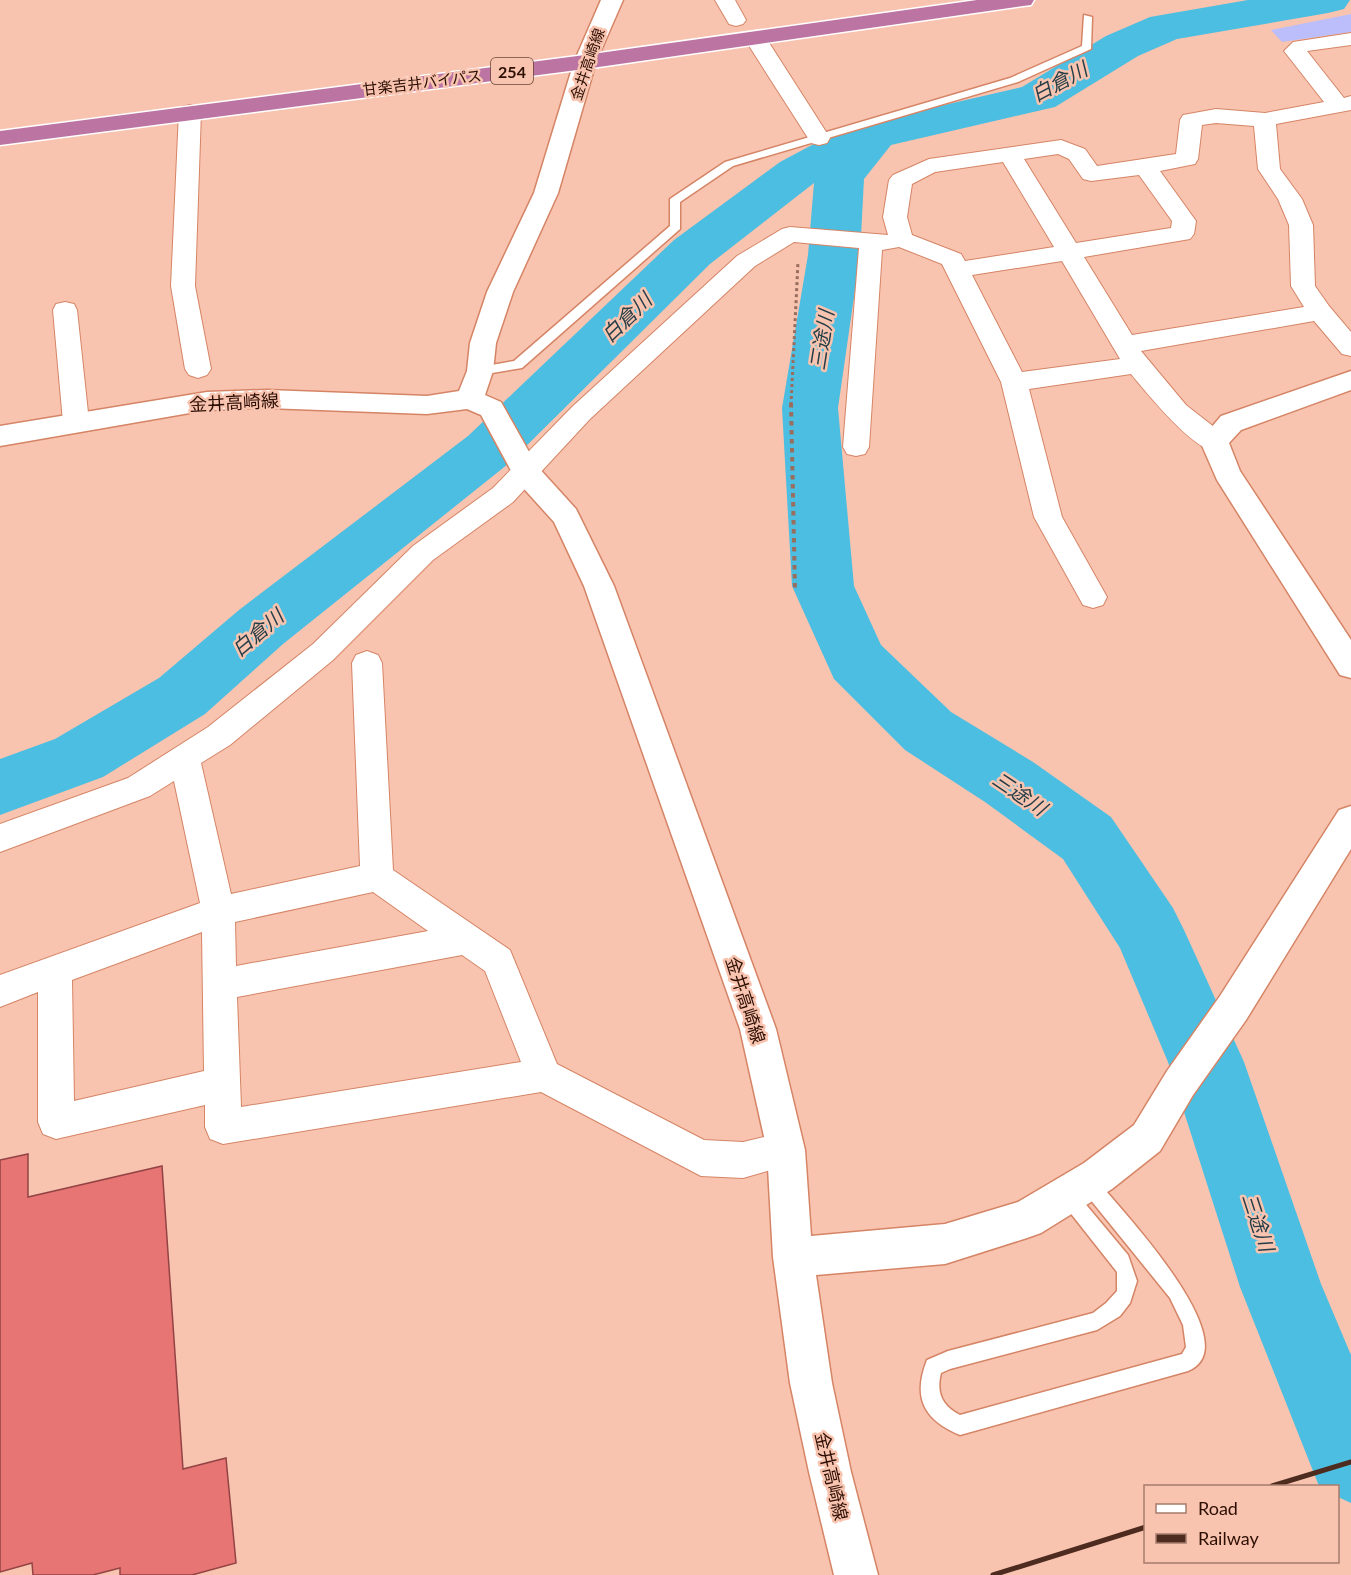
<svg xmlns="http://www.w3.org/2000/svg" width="1351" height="1575" viewBox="0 0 1351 1575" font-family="Lato,'Noto Sans JP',sans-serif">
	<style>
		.green { fill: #bbbefa }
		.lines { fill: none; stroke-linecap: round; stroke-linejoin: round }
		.river { fill: #4bbee1; fill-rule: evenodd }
		.building { fill: #e77574; stroke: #934343; stroke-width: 1.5 }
		.lane-casing { stroke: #d58465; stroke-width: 3 }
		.street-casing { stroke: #d58465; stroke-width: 2 }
		.secondary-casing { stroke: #d58465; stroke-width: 3 }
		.highway-casing { stroke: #fff; stroke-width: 3 }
		.path-far1 { stroke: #996e5f; stroke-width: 3; stroke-dasharray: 3 3; stroke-linecap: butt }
		.path { stroke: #996e5f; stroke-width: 4; stroke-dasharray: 4.5 4.5; stroke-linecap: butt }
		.lane { fill: #fff; fill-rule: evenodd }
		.street { fill: #fff; fill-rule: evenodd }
		.secondary { fill: #fff; fill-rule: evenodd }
		.highway { fill: #bc75a2; fill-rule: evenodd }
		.rail { stroke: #4e2b1f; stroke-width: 5 }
		.labels { text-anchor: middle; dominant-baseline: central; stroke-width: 5; stroke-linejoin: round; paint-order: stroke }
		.far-street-label { font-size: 15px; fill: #2d0e03; stroke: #f8c4b0 }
		.shield { fill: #f8c4b0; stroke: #6a4537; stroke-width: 1.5 }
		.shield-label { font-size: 16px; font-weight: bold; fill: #2d0e03 }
		.street-label { font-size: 18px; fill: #2d0e03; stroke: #f8c4b0 }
		.water-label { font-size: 20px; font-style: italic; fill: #253e47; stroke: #f8c4b0 }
	</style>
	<rect width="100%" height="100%" fill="#f8c4b0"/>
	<path class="green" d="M1351 14V32L1282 42 1271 30Z"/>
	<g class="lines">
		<path class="river" d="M1248 0H1350L1344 9 1328 13 1177 39 1138 56 1055 107 891 145 864 179 860 255 838 408 854 586 881 645 951 712 1033 762 1111 817 1173 908 1184 930 1244 1062 1321 1284 1351 1355V1503L1338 1497V1486H1319L1240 1287 1168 1062 1120 948 1063 859 985 802 905 750 834 679 792 586 782 408 808 255 814 183 710 264 508 464 283 644 205 714 103 777 0 815V759L55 739 159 678 239 610 468 436 674 240 780 162 825 138 857 125 1022 87 1106 36 1150 17Z"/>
	</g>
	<path class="building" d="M28 1154V1197L162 1166 183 1469 226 1458 236 1563 192 1575H120V1568L93 1575H33L32 1563 0 1572V1160Z"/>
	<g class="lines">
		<g class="lane-casing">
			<g id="lane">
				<path d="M1084 15 1092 17 1091 49 1018 82 733 166 680 202V229L522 368 480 375 474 371 480 367 514 361 670 226V199L725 162 1010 78 1082 46Z"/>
				<path d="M1087 1173 1093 1176C1115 1203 1252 1345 1188 1371L960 1435C924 1420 912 1398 927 1360L948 1351 1093 1313 1106 1303 1117 1291V1272L1061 1201 1058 1195 1061 1189 1067 1186 1073 1189 1128 1255 1137 1281 1130 1303 1120 1316 1097 1330 950 1369 941 1373C936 1393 942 1406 960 1415L1182 1354 1186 1347 1183 1325 1170 1298 1081 1188 1078 1182 1081 1176Z"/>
			</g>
		</g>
		<g class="street-casing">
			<g id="street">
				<path d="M715 0H735L746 20 743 24 736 26 729 24Z"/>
				<path d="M755 32 762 34 766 38 830 138 827 143 819 145 811 143 808 138 744 38 748 34Z"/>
				<path d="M1351 33V45L1307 51 1344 98 1351 96V110L1276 124 1280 169 1302 199 1313 225 1315 286 1329 306 1351 332V356L1342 354 1314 321 1141 351 1186 405 1223 434 1227 441 1223 448C1220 449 1217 450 1214 450 1194 451 1145 391 1131 374L1029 389 1062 517 1107 597 1103 605 1093 608 1083 605 1034 517 1001 382 942 264 899 247 882 250 869 447 865 454 856 456 847 454 843 447 859 248 794 242 755 266 590 419 513 502 433 560 333 660 230 745 201 763 231 894 360 866 352 663 356 655 367 651 378 655 382 663 393 870 510 950 557 1064 704 1140 743 1142 786 1132 799 1138 804 1150 799 1162 743 1178 701 1176 541 1092 223 1144 210 1139 205 1127V1105L56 1139 43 1134 38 1122V992L0 1007V975L200 903 174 781 150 796 0 852V824L128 778 208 727 313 644 413 546 493 488 572 407 737 256 782 229 790 227 888 235 883 217 889 180 893 175 929 159 1061 140 1085 149 1097 166 1176 154 1180 120 1183 115 1216 109 1265 113 1324 102 1284 51 1293 42ZM1216 123 1254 126 1258 169 1278 199 1289 225 1291 286 1304 307 1132 335 1084 257 1190 239 1194 234 1196 221 1160 171 1195 164 1198 159 1202 125ZM1058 154 1069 159 1083 179 1091 181 1139 175 1172 221 1171 228 1076 243 1024 159ZM1003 162 1054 247 965 261 961 254 912 235 907 217 912 184 935 172ZM1062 261 1120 359 1022 372 972 275ZM373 892 428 931 236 966 235 922ZM202 932 204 1071 74 1101 72 980ZM462 955 485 971 521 1062 241 1107 237 997Z"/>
				<path d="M190 105 198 107 201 112 195 286 211 369 207 375 198 378 189 375 185 369 171 286 179 112 182 107Z"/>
				<path d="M65 302 74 304 77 310 89 422 85 428 76 431 67 428 63 422 53 310 56 304Z"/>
			</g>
		</g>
		<g class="secondary-casing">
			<g id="secondary">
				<path d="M601 0H623L596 62 558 193 513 292 496 343 493 371 485 395 501 402 537 466 576 509 614 586 776 1029 805 1150 811 1236 945 1224 1018 1202 1084 1163 1134 1125 1167 1071 1220 996 1339 810 1351 806V849L1246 1020 1193 1095 1160 1151 1112 1189 1041 1233 1027 1238 945 1264 816 1275 832 1383 851 1472 878 1575H834L809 1472 790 1383 773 1257 767 1150 740 1029 584 586 554 522 516 480 481 415 467 409 427 414 267 408 207 410 0 446V426L207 392 267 390 427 396 459 391 467 371 470 343 487 292 534 193 574 62Z"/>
				<path d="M1351 371V390L1241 430 1229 443 1240 471 1351 640V678L1340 675 1217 480 1200 441 1221 416Z"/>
			</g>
		</g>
		<g class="highway-casing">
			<path id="highway" d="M977 0H1034L1031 5 1023 6 585 69 0 145V131L585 55Z"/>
		</g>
		<path class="path-far1" d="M791 405 798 262"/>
		<path class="path" d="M791 403 795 590"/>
		<use href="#lane" class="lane"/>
		<use href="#street" class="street"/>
		<use href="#secondary" class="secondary"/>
		<use href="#highway" class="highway"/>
		<g class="rail">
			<path d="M1272 1486 1351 1462"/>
			<path d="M993 1575 1146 1527"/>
		</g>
	</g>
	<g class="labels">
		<g class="far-street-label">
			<text transform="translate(587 64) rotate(-71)">金井高崎線</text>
			<text transform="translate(422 82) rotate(-7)">甘楽吉井バイパス</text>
		</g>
		<rect class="shield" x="491" y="58" width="42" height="26" rx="4.5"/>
		<g class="shield-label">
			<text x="512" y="71">254</text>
		</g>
		<g class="street-label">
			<text transform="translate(234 402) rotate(-3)">金井高崎線</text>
			<text transform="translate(746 1000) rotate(72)">金井高崎線</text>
			<text transform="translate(832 1476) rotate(77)">金井高崎線</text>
		</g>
		<g class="water-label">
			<text transform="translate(1059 81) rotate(-28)">白倉川</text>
			<text transform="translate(626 317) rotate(-44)">白倉川</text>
			<text transform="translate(821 340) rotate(-81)">三途川</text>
			<text transform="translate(257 632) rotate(-40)">白倉川</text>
			<text transform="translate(1020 793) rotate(34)">三途川</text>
			<text transform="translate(1259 1222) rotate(72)">三途川</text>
		</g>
	</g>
	<rect x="1144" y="1485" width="195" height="78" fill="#f8c4b0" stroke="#a77b6b" stroke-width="1.5"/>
	<rect x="1156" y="1504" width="30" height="9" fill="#ffffff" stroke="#a77b6b" stroke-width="1.5"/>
	<text x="1198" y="1515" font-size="18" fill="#2d0e03">Road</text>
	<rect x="1156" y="1534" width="30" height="9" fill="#4e2b1f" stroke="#a77b6b" stroke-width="1.5"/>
	<text x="1198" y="1545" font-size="18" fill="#2d0e03">Railway</text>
</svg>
